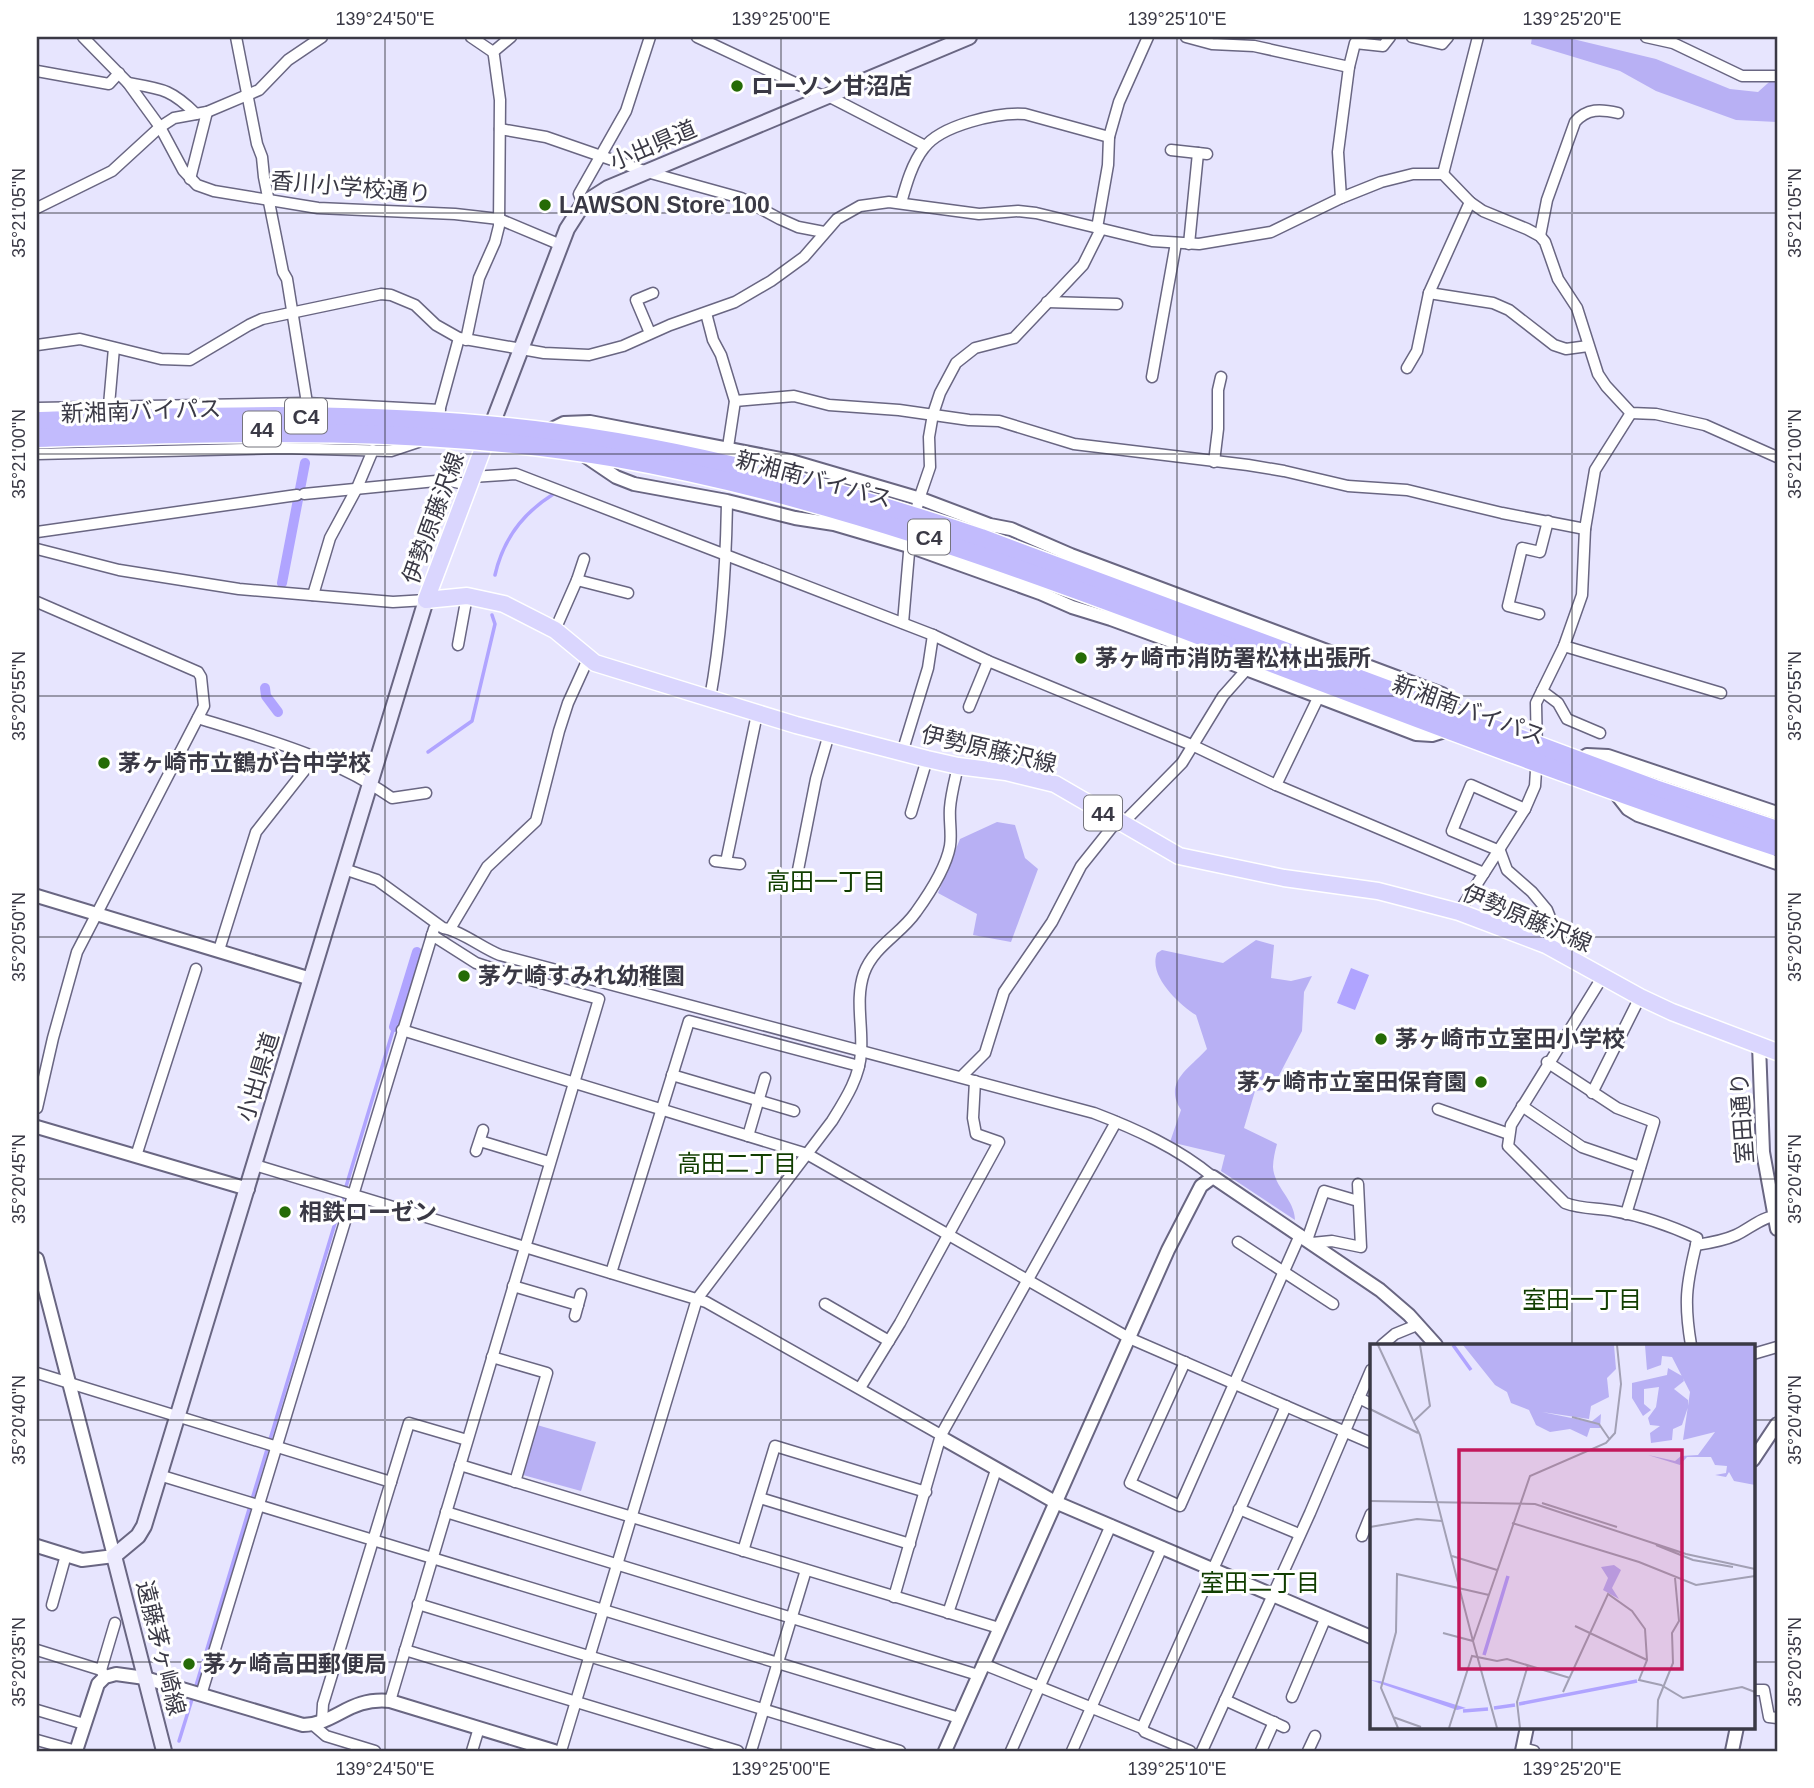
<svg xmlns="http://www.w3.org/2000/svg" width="1814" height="1788" viewBox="0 0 1814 1788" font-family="Helvetica,'Noto Sans JP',sans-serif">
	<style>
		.green { fill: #b8b0f4 }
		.water { fill: #b0a4ff }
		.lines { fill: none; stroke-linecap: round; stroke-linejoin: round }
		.stream { stroke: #b0a4ff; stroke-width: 3.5 }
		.canal { stroke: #b0a4ff; stroke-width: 10 }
		.minor-casing { stroke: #696682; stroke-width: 13 }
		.tertiary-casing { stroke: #696682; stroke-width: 16 }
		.secondary-casing { stroke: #696682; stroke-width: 18 }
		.primary-casing { stroke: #fff; stroke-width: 19 }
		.minor { stroke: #fff; stroke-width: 10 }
		.tertiary { stroke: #fff; stroke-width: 12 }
		.secondary { stroke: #edebfe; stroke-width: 14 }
		.primary { stroke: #dad6fe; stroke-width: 16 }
		.motorway-bridge-casing { stroke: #fff; stroke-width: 21; stroke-linecap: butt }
		.motorway-bridge { stroke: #c2bbfd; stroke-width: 18 }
		.ticks { fill: none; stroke: #3a3945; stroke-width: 2; stroke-opacity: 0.45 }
		.poi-dot { fill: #256b06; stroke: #fff; stroke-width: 2.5 }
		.labels { text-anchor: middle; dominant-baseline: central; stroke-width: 6; stroke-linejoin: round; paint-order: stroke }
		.shield { fill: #fff; stroke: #75747d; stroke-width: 2 }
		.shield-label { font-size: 21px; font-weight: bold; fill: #3a3945 }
		.poi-label { font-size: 23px; font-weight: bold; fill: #3a3945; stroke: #fff; text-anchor: start }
		.street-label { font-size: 23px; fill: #3a3945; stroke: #fff }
		.neighbourhood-label { font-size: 24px; fill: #113e01; stroke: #fff }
		.inset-river { fill: none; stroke: #b0a4ff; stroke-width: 3.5 }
		.inset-road { fill: none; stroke: #a2a0b4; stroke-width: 2 }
		.view { fill: #c2185b; fill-opacity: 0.15; stroke: #c2185b; stroke-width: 3.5 }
		.inset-edge { fill: none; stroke: #3a3945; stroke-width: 3.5 }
		.neatline { fill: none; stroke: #3a3945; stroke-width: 2.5 }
		.ticks-label { font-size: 18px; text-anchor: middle; fill: #3a3945 }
	</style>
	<rect width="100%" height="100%" fill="#e7e5fe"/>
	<g class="green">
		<path d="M1532 37H1564L1577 40 1656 59 1730 89 1758 92 1777 75V122L1736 120 1656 91 1620 71 1531 44Z"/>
		<path d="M997 822 1015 825 1025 858 1038 869 1011 942 973 935 977 914 938 893 960 839Z"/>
		<path d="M1256 940 1274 945 1271 978 1291 981 1312 976 1304 992 1302 1031 1272 1089 1255 1091 1244 1128 1277 1144C1275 1151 1273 1160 1273 1167 1274 1187 1295 1200 1295 1220L1221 1171 1225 1155 1170 1142 1181 1110C1163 1082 1189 1069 1207 1049L1196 1015C1179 1004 1148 976 1157 953L1162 950 1223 963Z"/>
		<path d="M537 1425 596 1442 581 1491 523 1475Z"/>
	</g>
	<path class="water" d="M1351 968 1369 975 1355 1010 1337 1003Z"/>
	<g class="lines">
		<g class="stream">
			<path d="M495 575C503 539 522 514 552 495"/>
			<path d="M428 752 472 721 495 624 492 615"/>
			<path d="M195 1689 394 1027"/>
			<path d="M179 1741 193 1696"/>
		</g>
		<g class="canal">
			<path d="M282 583 305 463"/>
			<path d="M265 688 266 696 278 712"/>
			<path d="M394 1027 417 952"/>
		</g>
		<g class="minor-casing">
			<g id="minor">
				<path d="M83 37 128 83 160 127 183 170 197 185 214 191 318 208 455 214 499 219 561 245"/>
				<path d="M236 37 257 144 262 157 264 177 283 272 287 279 307 403"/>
				<path d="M697 37 825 97"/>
				<path d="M1186 37 1212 44 1254 46 1349 67 1355 43 1383 46 1390 37"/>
				<path d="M1412 37 1442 44 1448 37"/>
				<path d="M1646 37 1673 43 1742 76H1777"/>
				<path d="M493 52 511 37"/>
				<path d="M37 71 109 84 119 73"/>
				<path d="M128 83C162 89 171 89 196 114"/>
				<path d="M828 96 925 146"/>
				<path d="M500 129 546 137 647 172 741 198 780 219 798 227 824 232"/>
				<path d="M1171 150 1207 154"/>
				<path d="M1443 174 1478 37"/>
				<path d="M190 179 207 112"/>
				<path d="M1341 198 1338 152 1349 67"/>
				<path d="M901 203C906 185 912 163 924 148 941 125 998 112 1025 114L1109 137"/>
				<path d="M583 204 579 194 626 111 650 37"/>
				<path d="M37 208 112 171 160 127 174 118 207 112 259 90 288 60 322 37"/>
				<path d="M1097 228 1108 165 1109 137 1119 102 1148 37"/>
				<path d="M1540 236 1547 200 1575 122C1587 108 1601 109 1618 113"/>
				<path d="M1189 244 1198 153"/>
				<path d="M1429 293 1493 303 1509 310 1554 345 1566 349 1588 346"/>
				<path d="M1047 302 1117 304"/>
				<path d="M706 313 713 340 721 355 735 401 728 447"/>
				<path d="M650 333 636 300 653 293"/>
				<path d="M466 340 479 278 495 242 499 226 500 100 494 56 493 52 471 37"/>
				<path d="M37 345 80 339 161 359 190 360 249 325 262 319 381 294 391 295 415 305 436 325 459 338 544 353 589 355 623 346 670 325 735 302 771 281 804 257 837 219 860 206 889 202 979 214 1018 211 1036 213 1152 241 1199 244 1271 232 1341 198 1381 182 1413 174H1443L1470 202 1483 211 1527 229 1540 236 1545 242 1558 279 1577 308 1598 374 1606 386 1631 413 1656 414 1705 425 1777 457"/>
				<path d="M1407 368 1417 351 1429 293 1470 202"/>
				<path d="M1152 377 1176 243"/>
				<path d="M735 401 794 396 829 405 899 410 969 420 999 421 1074 444 1248 465 1284 471 1348 486 1407 490 1502 513 1585 529"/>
				<path d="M109 405 114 348"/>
				<path d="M37 408 307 403 440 410"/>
				<path d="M438 415 459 338"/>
				<path d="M37 454 283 448 391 451 418 442 419 439"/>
				<path d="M1214 462 1218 429V390L1221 377"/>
				<path d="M472 477 516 474 933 635 988 661 1194 746 1276 785 1484 873"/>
				<path d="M304 494 446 480 469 485"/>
				<path d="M914 520 919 499 930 467 929 437 933 414 940 393 956 363 975 348 1014 338 1083 265 1101 229"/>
				<path d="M37 532 297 495"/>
				<path d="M37 549 119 570 239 589 393 602 426 600"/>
				<path d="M577 580 628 593"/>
				<path d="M313 595 330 538 357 488 373 450"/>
				<path d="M37 602 198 672 201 677 204 706 77 952 53 1038 37 1108"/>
				<path d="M1539 614 1508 606 1522 548 1540 552 1548 521"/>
				<path d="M903 623 910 541"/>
				<path d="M555 630 577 580 584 559"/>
				<path d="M458 645 467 596"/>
				<path d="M1564 646 1721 693"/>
				<path d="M1542 691 1558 703 1567 719 1600 733"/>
				<path d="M710 698C722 633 726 567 727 501"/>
				<path d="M969 707 988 661"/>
				<path d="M198 718C265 739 334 757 392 798L426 793"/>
				<path d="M902 753 928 668 933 635"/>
				<path d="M1276 785 1319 696"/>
				<path d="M1525 809 1471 785 1452 831 1500 851 1507 870 1532 892 1547 910 1561 945 1560 952"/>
				<path d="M911 813 927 759"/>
				<path d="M1122 824 1182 763 1223 696 1247 669"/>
				<path d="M715 861 740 864"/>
				<path d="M726 862 757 714"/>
				<path d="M344 869 377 880 443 928C460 930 482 948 500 955L1094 1113C1136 1129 1178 1148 1213 1177"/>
				<path d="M798 870 816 779 829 734"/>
				<path d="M1459 912 1525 809 1535 786 1537 755 1536 703 1564 646 1582 595 1585 529 1595 470 1631 413"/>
				<path d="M450 929 487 867 536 821 559 731 568 703 588 659"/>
				<path d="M219 950 256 832 315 757"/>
				<path d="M1603 976 1511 1125 1508 1146 1565 1203C1581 1209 1597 1208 1614 1211 1643 1216 1671 1226 1697 1238L1696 1245C1710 1243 1723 1241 1736 1235 1749 1229 1763 1216 1777 1216"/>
				<path d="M402 1030 807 1154 1129 1338 1371 1443"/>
				<path d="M1547 1062 1617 1108 1654 1122 1626 1214"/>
				<path d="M672 1075 794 1111"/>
				<path d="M961 1077 985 1053 1004 992 1052 922 1081 866 1117 821"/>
				<path d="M1592 1093 1640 997"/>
				<path d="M1522 1106 1582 1147 1640 1167"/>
				<path d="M1438 1109 1509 1134"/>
				<path d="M748 1136 765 1078"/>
				<path d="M480 1141 549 1162"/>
				<path d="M476 1151 483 1130"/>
				<path d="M136 1156 196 969"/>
				<path d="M255 1165 706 1302 941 1435 894 1597"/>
				<path d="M1307 1240 1324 1191 1358 1201"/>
				<path d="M1238 1242 1333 1304"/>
				<path d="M1312 1243 1332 1241 1361 1247 1358 1184"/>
				<path d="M611 1273 689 1021 859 1066"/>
				<path d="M513 1286 578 1305"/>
				<path d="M825 1304 889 1341"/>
				<path d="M575 1316 581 1294"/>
				<path d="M1382 1345 1395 1334 1417 1325"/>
				<path d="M1691 1345C1684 1303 1686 1286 1696 1245"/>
				<path d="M1753 1354 1777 1347"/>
				<path d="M492 1357 547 1373 515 1482"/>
				<path d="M1185 1362 1130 1483 1180 1506 1300 1235"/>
				<path d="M37 1373 391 1482"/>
				<path d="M860 1388 900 1323 999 1142 976 1134 973 1118 975 1081"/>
				<path d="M1359 1398 1371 1404"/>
				<path d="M941 1435 1116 1122"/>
				<path d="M460 1465 999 1628"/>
				<path d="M159 1475 959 1718"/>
				<path d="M760 1498 910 1544"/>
				<path d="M1239 1509 1299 1534"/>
				<path d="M446 1512 978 1675"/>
				<path d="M1362 1536 1371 1514"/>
				<path d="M743 1551 775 1446 926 1492"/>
				<path d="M418 1604 900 1751"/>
				<path d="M52 1605 66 1555"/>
				<path d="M948 1613 996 1470"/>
				<path d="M37 1650 101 1670 105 1677"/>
				<path d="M405 1650 738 1751"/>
				<path d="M983 1664 1142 1728 1145 1732 1190 1751"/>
				<path d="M101 1670 115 1623"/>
				<path d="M1753 1690H1764L1769 1717 1777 1718"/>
				<path d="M201 1695 434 929"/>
				<path d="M1292 1697 1326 1617"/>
				<path d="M1225 1700 1284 1727"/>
				<path d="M390 1701 599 999 516 976 476 963 432 935"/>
				<path d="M37 1710 84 1724"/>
				<path d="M322 1721 323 1704 409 1423 467 1440"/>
				<path d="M312 1724 326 1736 375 1751"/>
				<path d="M1142 1728 1286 1406"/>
				<path d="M37 1740 76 1751"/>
				<path d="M1523 1748 1534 1751"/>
				<path d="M472 1751 479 1728"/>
				<path d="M561 1751 697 1299 832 1121C845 1100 860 1077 861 1052 863 1026 855 999 864 973 874 946 901 934 916 912 929 894 946 868 950 846 952 834 949 821 950 808 951 794 955 780 958 766"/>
				<path d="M751 1751 806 1570"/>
				<path d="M1011 1751 1111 1525"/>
				<path d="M1072 1751 1162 1547"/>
				<path d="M1202 1751 1310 1513 1371 1370"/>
				<path d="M1261 1751 1274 1722"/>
				<path d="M1308 1751 1315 1736"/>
			</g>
		</g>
		<g class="tertiary-casing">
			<g id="tertiary">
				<path d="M546 432 564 423 590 422 791 461 924 500 990 525 1011 529 1071 555 1442 694 1447 699 1459 717"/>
				<path d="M585 456 616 477 634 484 727 501 795 518 834 524 909 546 1040 593 1072 607 1111 619 1212 656 1416 734 1432 735 1451 729"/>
				<path d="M1576 762 1587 755 1608 756 1777 813"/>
				<path d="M1614 791 1628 809 1638 815 1777 863"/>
				<path d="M37 896 311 979"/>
				<path d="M1759 1045 1763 1152 1777 1229"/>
				<path d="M37 1127 248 1189"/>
				<path d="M37 1259 114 1556 82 1560 37 1546"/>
				<path d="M942 1438 1055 1502 1371 1637"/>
				<path d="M1753 1460 1777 1424"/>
				<path d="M76 1751 98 1684 105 1677 116 1674 145 1678 303 1725C337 1724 348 1697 390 1701L554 1751"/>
				<path d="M945 1751 1168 1250 1201 1186 1213 1177 1380 1290 1409 1315 1436 1345"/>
				<path d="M1522 1751 1527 1727"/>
				<path d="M1732 1751 1737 1727"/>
			</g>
		</g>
		<g class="secondary-casing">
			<g id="secondary">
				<path d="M490 430 567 229 583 204 608 188 969 37"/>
				<path d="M164 1751 114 1556 138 1536 144 1526 426 600"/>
			</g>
		</g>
		<g class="primary-casing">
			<path id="primary" d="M490 430 426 600 467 596 504 604 555 630 595 663 796 725 927 759 958 766 1006 772 1055 784 1179 856 1284 878 1378 891 1459 912 1546 945 1640 997 1672 1012 1777 1052"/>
		</g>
		<use href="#minor" class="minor"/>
		<use href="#tertiary" class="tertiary"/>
		<use href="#secondary" class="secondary"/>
		<use href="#primary" class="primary"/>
		<g class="motorway-bridge-casing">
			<g id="motorway-bridge">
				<path d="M37 421C202 416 369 410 534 430 687 448 835 489 981 538L1655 789 1777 830"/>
				<path d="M37 438C230 432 424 425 616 458 823 494 1019 567 1214 641 1401 712 1588 784 1777 847"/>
			</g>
		</g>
		<use href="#motorway-bridge" class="motorway-bridge"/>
	</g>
	<path class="ticks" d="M385 37V1751M781 37V1751M1177 37V1751M1572 37V1345M37 213H1777M37 454H1777M37 696H1777M37 937H1777M37 1179H1777M37 1420H1371M1753 1420H1777M37 1662H1371M1753 1662H1777M1572 1727V1751"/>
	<g class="poi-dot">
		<circle cx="737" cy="86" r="7"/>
		<circle cx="545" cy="205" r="7"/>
		<circle cx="1081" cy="658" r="7"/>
		<circle cx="104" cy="763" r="7"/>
		<circle cx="464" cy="976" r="7"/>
		<circle cx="1381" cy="1039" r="7"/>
		<circle cx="1481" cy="1082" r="7"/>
		<circle cx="285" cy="1212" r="7"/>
		<circle cx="189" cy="1664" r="7"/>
	</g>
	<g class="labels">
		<g class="shield">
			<rect x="285" y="398.5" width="42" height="35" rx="5"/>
			<rect x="243" y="411.5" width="38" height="35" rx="5"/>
			<rect x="908" y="519.5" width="42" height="35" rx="5"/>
			<rect x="1084" y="795.5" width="38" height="35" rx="5"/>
		</g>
		<g class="shield-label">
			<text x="306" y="416">C4</text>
			<text x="262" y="429">44</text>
			<text x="929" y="537">C4</text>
			<text x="1103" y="813">44</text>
		</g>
		<g class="poi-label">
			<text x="751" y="86">ローソン甘沼店</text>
			<text x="559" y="205">LAWSON Store 100</text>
			<text x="1095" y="658">茅ヶ崎市消防署松林出張所</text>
			<text x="118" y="763">茅ヶ崎市立鶴が台中学校</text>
			<text x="478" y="976">茅ケ崎すみれ幼稚園</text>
			<text x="1395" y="1039">茅ヶ崎市立室田小学校</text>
			<text x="1467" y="1082" text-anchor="end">茅ヶ崎市立室田保育園</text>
			<text x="299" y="1212">相鉄ローゼン</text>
			<text x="203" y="1664">茅ヶ崎高田郵便局</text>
		</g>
		<g class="street-label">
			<text transform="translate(653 145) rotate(-23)">小出県道</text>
			<text transform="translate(351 187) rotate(5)">香川小学校通り</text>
			<text transform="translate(141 411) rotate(-2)">新湘南バイパス</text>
			<text transform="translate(814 479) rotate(15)">新湘南バイパス</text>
			<text transform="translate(433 518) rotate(-70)">伊勢原藤沢線</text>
			<text transform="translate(1469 710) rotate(20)">新湘南バイパス</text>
			<text transform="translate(989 749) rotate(13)">伊勢原藤沢線</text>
			<text transform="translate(1527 918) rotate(23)">伊勢原藤沢線</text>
			<text transform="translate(258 1077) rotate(-73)">小出県道</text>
			<text transform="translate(1742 1118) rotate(-94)">室田通り</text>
			<text transform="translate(161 1648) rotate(76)">遠藤茅ヶ崎線</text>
		</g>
		<g class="neighbourhood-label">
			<text x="826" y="881">高田一丁目</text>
			<text x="737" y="1163">高田二丁目</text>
			<text x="1582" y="1299">室田一丁目</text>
			<text x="1260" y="1582">室田二丁目</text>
		</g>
	</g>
	<g transform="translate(1370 1344)">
		<rect width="385" height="385" fill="#e7e5fe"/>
		<path d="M93 1H244L246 25 237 34 239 53 221 62 219 75 172 68 221 78 231 70 230 84H220L217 93 200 85 180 88 166 81 159 66 141 59 137 48 125 41ZM385 1V141L364 137 359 128 356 133 345 131 356 129 357 122 345 121 341 113H317L310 121 278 111 305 117 311 112 328 111 345 88 313 96 320 48 302 13 292 12 291 21 277 26 275 1ZM298 24 312 32 314 37 304 45 318 56V63L312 81 303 85 302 96 281 99 280 89 290 82 280 81 278 74 286 63 289 43 274 45V60L281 66 273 72 262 54V39L297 31ZM244 221 251 226 242 244 249 255 233 246 238 234 231 223Z" fill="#b8b0f4"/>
		<path d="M0 336 10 337 96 364 87 366Z" fill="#b0a4ff"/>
		<path class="inset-river" d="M83 1 101 26M114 311 138 232M149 360 267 337M124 364 145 361M93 367 118 365"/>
		<path class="inset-road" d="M8 1 50 91 103 297 73 289M0 65 48 89M202 73 229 80 240 96M44 77 60 62 50 1M0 157 165 160 316 210 385 225M172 159 247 183M142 179 269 218 326 241 385 232M0 183 47 175 72 177M286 201 323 216 363 223M82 212 127 226M205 282 277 316M193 348 238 250 262 267 275 285 277 316 269 336 291 341 313 354 372 343 385 348M23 373 51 383M28 384 11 344 26 288 27 230 119 251M79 384 102 312 127 317 137 315 200 334M127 384 103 297 160 132 236 99 245 89 251 40 247 1M150 384 147 358 158 321M287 384 288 356 303 319 302 289 309 277 305 234"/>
		<path class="view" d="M89 106H312V325H89Z"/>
		<rect width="385" height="385" class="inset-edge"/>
	</g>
	<rect width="1814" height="1788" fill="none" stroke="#ffffff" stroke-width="77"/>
	<rect x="38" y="38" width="1738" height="1712" class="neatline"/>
	<g class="ticks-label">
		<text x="385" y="25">139°24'50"E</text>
		<text x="781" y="25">139°25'00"E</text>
		<text x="1177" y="25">139°25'10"E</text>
		<text x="1572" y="25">139°25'20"E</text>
		<text transform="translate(19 213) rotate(-90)" y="6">35°21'05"N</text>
		<text transform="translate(1795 213) rotate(-90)" y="6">35°21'05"N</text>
		<text transform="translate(19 454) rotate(-90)" y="6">35°21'00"N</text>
		<text transform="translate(1795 454) rotate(-90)" y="6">35°21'00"N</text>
		<text transform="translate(19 696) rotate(-90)" y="6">35°20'55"N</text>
		<text transform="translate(1795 696) rotate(-90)" y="6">35°20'55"N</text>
		<text transform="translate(19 937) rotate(-90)" y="6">35°20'50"N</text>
		<text transform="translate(1795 937) rotate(-90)" y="6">35°20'50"N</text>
		<text transform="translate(19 1179) rotate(-90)" y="6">35°20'45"N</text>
		<text transform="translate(1795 1179) rotate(-90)" y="6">35°20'45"N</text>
		<text transform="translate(19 1420) rotate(-90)" y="6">35°20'40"N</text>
		<text transform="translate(1795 1420) rotate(-90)" y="6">35°20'40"N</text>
		<text transform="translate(19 1662) rotate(-90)" y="6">35°20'35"N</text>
		<text transform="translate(1795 1662) rotate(-90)" y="6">35°20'35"N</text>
		<text x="385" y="1775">139°24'50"E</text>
		<text x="781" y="1775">139°25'00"E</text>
		<text x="1177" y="1775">139°25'10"E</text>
		<text x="1572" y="1775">139°25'20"E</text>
	</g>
</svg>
